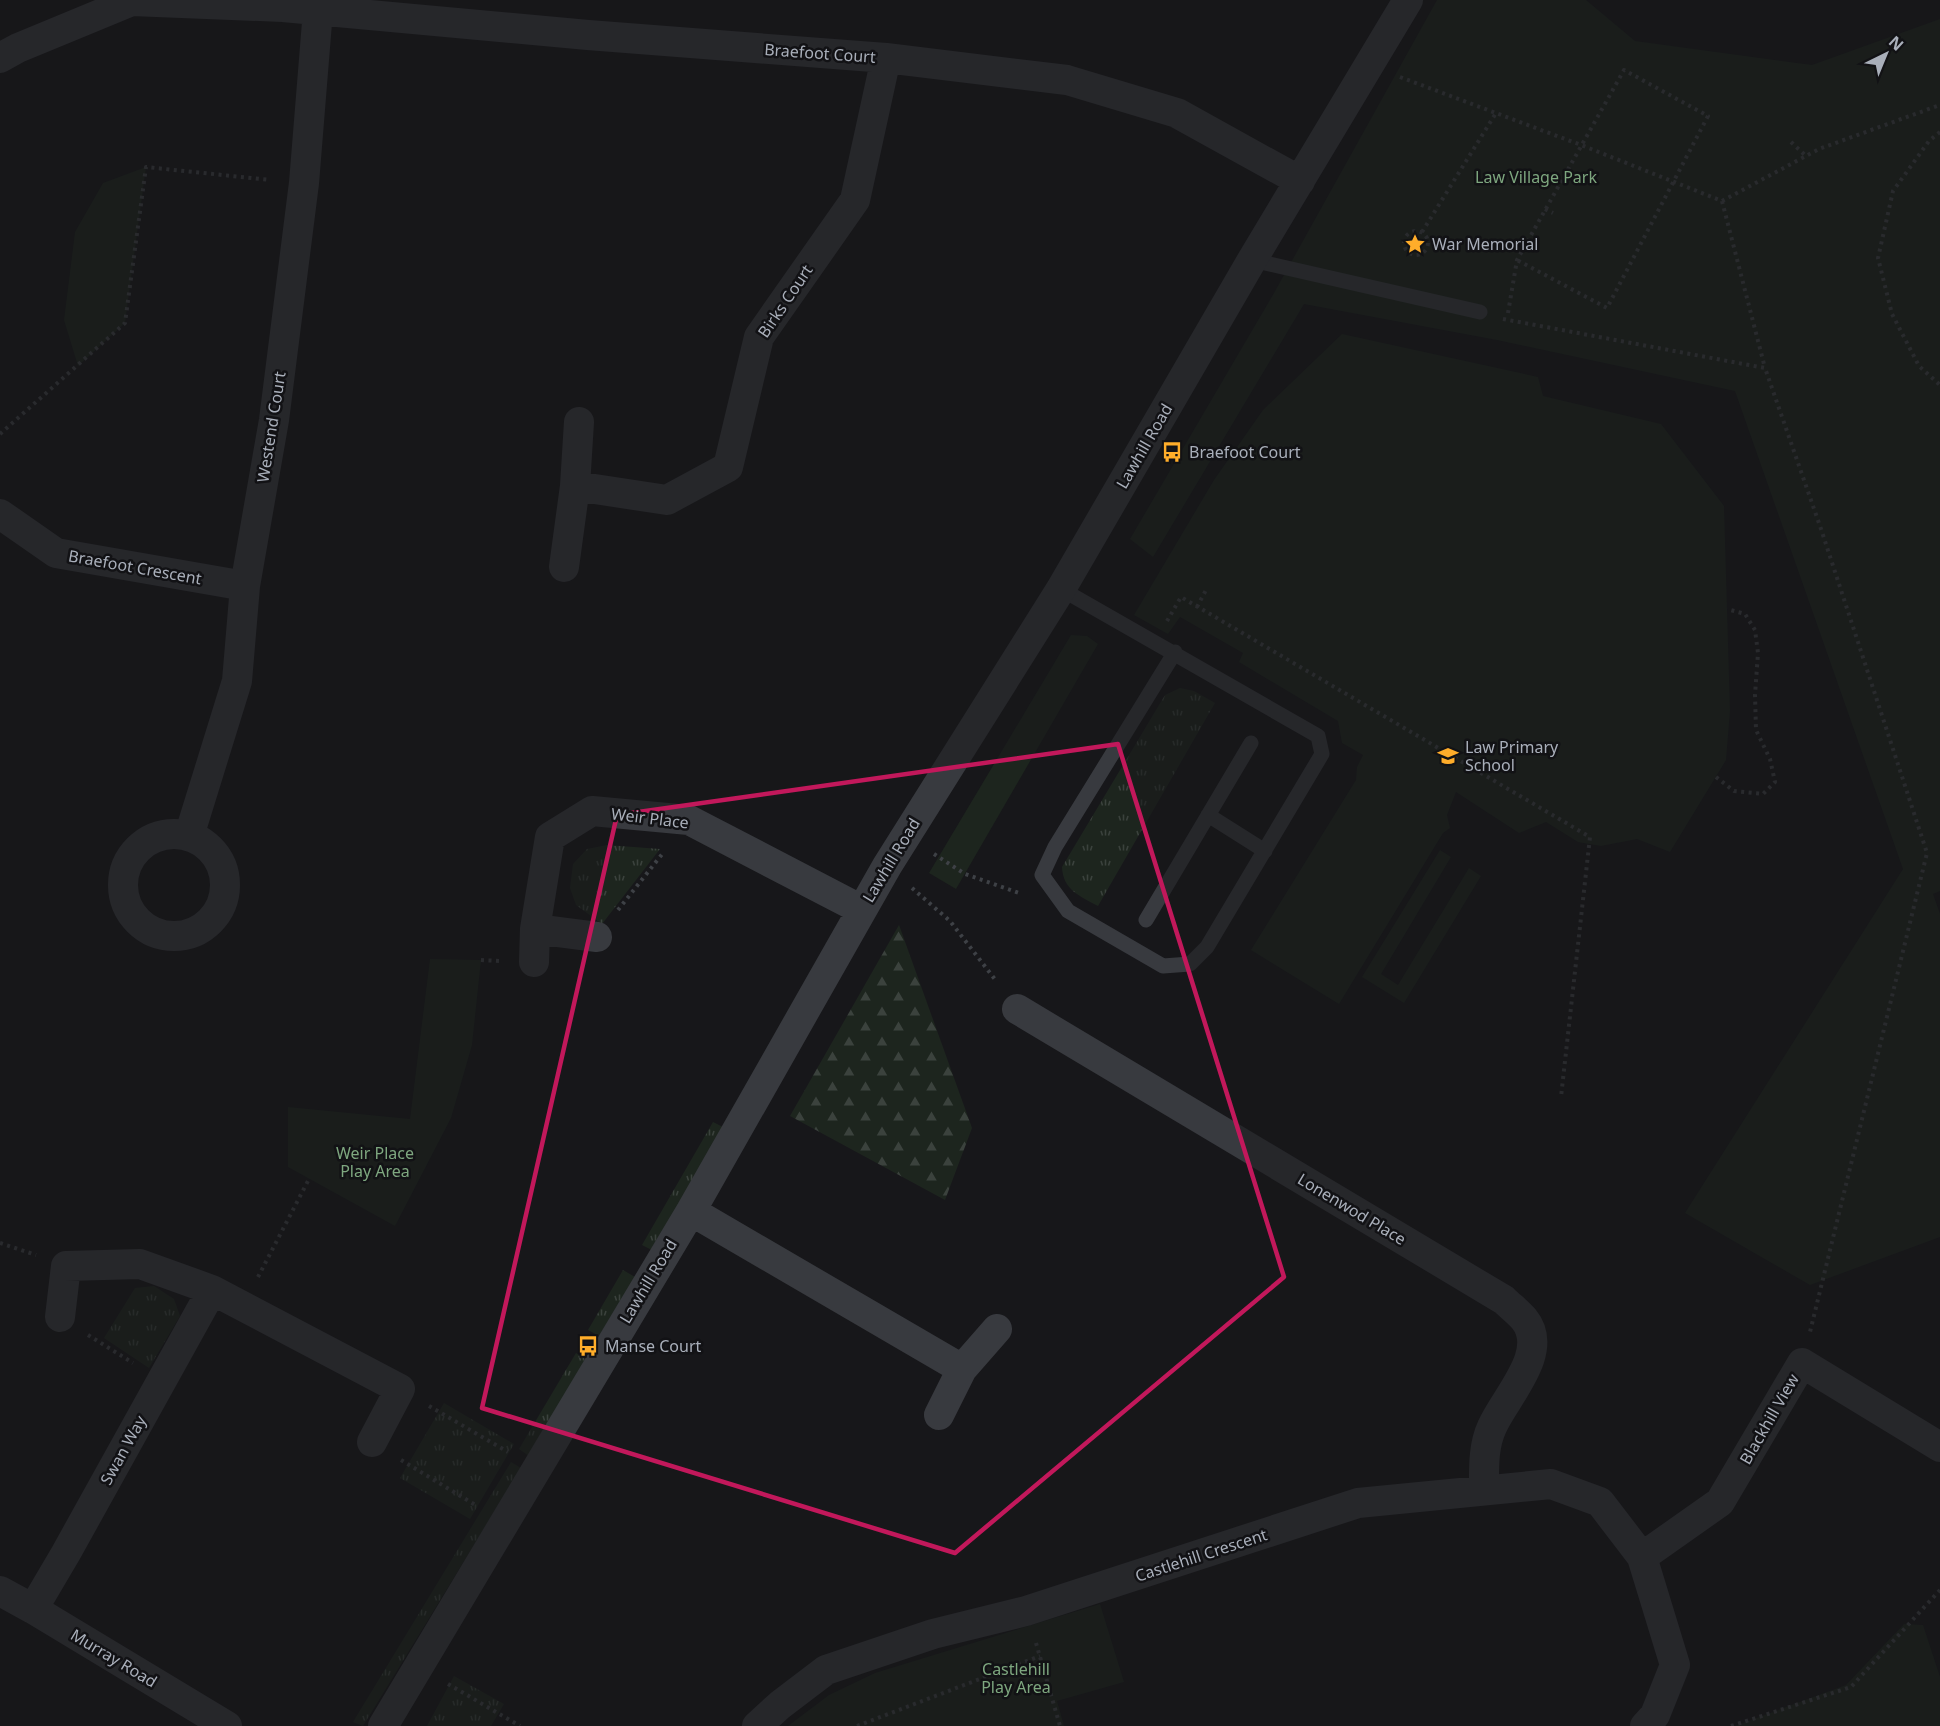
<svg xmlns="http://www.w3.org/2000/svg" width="1940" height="1726" font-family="'Noto Sans',sans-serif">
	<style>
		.grass { fill: url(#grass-tufts) }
		.forest { fill: url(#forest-firs) }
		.green { fill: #1d251e }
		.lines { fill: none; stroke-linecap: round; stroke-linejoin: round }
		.path { stroke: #3e4146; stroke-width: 4; stroke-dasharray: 3 4.5; stroke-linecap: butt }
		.service { stroke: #383a3f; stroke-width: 15 }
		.minor { stroke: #383a3f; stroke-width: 30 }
		.marked { fill: none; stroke: #c2185b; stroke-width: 4.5; stroke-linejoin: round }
		.labels { text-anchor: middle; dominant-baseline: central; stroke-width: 5; stroke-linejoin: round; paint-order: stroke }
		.street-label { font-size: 16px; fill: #a9afba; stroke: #121215 }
		.park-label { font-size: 16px; fill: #7ea77f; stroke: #121215 }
		.poi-label { font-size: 16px; fill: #a9afba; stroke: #121215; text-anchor: start }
	</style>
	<defs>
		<pattern id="grass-tufts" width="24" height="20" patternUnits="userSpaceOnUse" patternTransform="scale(1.5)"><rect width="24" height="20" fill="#1d251e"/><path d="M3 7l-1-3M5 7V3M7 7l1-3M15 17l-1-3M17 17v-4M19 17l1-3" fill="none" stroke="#3b423d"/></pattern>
		<pattern id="forest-firs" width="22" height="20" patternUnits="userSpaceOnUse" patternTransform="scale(1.5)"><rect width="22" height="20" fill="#1d251e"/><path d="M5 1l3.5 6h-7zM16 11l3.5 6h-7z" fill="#3b423d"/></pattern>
	</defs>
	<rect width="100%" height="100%" fill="#17171a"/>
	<path class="grass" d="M 1180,688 L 1194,691 L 1215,703 L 1098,906 C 1080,896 1063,890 1062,867 L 1165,695 Z
		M 607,845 L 660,849 L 602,924 L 576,905 L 570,888 L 573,864 L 587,849 Z
		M 713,1122 L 723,1127 L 652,1250 L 642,1245 Z
		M 623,1270 L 635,1277 L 599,1336 L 588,1330 Z
		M 154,1286 L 174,1299 L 180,1316 L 149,1368 L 104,1338 L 135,1288 Z
		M 576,1353 L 587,1360 L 529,1456 L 519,1449 Z
		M 444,1403 L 514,1444 L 470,1519 L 400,1478 Z
		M 511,1462 L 521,1468 L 363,1726 L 353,1722 Z
		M 454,1676 L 504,1704 L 491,1726 L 427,1726 Z"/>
	<path class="forest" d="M 899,925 L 972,1128 L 945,1200 L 790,1116 Z"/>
	<path class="green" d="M 1437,0 L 1586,0 L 1635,41 L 1812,65 L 1940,19 L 1940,891 L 1933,894 L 1940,914 L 1940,1237 L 1810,1285 L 1685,1213 L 1903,869 L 1735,391 L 1497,340 L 1304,304 L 1153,557 L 1130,539 L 1274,293 Z
		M 146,167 L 125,323 L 78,366 L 64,320 L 75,232 L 103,183 Z
		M 1342,334 L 1538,377 L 1543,396 L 1661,424 L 1724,506 L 1730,711 L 1726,760 L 1670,852 L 1637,839 L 1601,846 L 1578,842 L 1546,822 L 1519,833 L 1456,792 L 1447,815 L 1450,828 L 1443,833 L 1339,1004 L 1251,950 L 1356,780 L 1357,767 L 1363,755 L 1342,743 L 1338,721 L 1239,662 L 1243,653 L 1180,617 L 1168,634 L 1134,615 L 1214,480 L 1263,410 Z
		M 1071,635 L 1087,636 L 1098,644 L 956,889 L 929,873 Z
		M 1440,850 L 1451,857 L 1381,974 L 1398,985 L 1469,868 L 1481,876 L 1404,1003 L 1362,977 Z
		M 430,959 L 481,960 L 472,1045 L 451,1118 L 395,1226 L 288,1167 L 288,1107 L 410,1119 Z
		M 1100,1604 L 1124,1682 L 1057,1701 L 1064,1726 L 788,1726 L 829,1695 L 875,1673 Z
		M 1904,1624 L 1923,1625 L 1940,1677 L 1940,1726 L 1735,1726 L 1846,1685 Z"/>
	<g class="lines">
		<path class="path" d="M 1400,77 L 1581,145 L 1722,201 L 1819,149 L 1940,105
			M 1940,132 L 1929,141 L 1893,191 L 1878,258 L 1892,314 L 1919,366 L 1940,385
			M 1791,142 L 1806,156
			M 1722,201 L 1765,368
			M 1545,209 L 1553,213
			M1404 243a12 12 0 1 1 24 0a12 12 0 1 1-24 0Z
			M 1422,232 L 1496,113
			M 1508,313 L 1517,260 L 1624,70 L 1708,116 L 1607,308 L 1517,260
			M 1503,319 L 1765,368 L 1821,529 L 1927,853 L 1810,1332
			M 0,434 L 125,323 L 146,167 L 270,180
			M 1197,607 L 1207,588
			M 1167,621 L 1181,597 L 1590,837 L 1561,1097
			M 1716,777 L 1734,791 L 1763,794 L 1775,782 L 1770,759 L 1756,730 L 1755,695 L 1758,653 L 1755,630 L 1745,614 L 1727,609
			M 934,854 L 965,874 L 1022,894
			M 912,888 L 950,921 L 997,982
			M 618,910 L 663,853
			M 481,960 L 500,961
			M 0,1243 L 36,1255
			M 258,1277 L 309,1179
			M 88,1335 L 133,1363
			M 429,1406 L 508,1452
			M 401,1460 L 477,1506
			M 1036,1643 L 1060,1726
			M 448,1684 L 520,1726
			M 857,1726 L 1040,1656
			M 1731,1726 L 1851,1687 L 1940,1590"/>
		<path class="service" d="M 1252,260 L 1480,312
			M 1061,589 L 1318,736 L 1322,754 L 1207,947 L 1190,964 L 1163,966 L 1068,911 L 1042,875 L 1055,847 L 1175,652
			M 1208,815 L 1265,851
			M 1146,920 L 1251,743"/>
		<path class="minor" d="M 0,58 L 18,48 L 132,1 L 283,7 L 588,35 L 886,58 L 1067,80 L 1177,113 L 1300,181
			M 579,422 L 575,486 L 667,500 L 728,467 L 759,337 L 855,200 L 886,58
			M 0,514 L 56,553 L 245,586
			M 564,567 L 575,486
			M123 885a51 51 0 1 1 102 0a51 51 0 1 1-102 0Z
			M 189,836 L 237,681 L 245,586 L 274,420 L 304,183 L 318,10
			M 535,929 L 597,937
			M 534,962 L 535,929 L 550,837 L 592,811 L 689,820 L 862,910
			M 1017,1009 L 1504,1300 C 1510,1306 1518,1312 1524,1319 C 1551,1352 1505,1397 1492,1427 C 1483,1446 1484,1469 1484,1490
			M 691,1211 L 962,1369
			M 212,1290 L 400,1389 L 372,1442
			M 939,1415 L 962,1369 L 997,1329
			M 1642,1557 L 1720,1502 L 1802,1363 L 1940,1447
			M 0,1591 L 33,1609 L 227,1726
			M 33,1609 L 66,1553 L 212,1290 L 140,1264 L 66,1266 L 60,1317
			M 383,1726 L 691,1211 L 887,866 L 1061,589 L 1252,260 L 1408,0
			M 757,1726 L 780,1705 L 826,1670 L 933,1634 L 1026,1611 L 1358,1503 L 1551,1484 L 1600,1502 L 1642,1557 L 1675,1665 L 1655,1715 L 1645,1726"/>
	</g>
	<path d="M0 0H1940V1726H0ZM 1118,744 L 1284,1277 L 955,1553 L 482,1408 L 617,815 Z" fill="#17171a" fill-opacity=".55" fill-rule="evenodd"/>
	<path class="marked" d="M 1118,744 L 1284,1277 L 955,1553 L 482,1408 L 617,815 Z"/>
	<defs>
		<g id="sight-bare" transform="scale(1.62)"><path d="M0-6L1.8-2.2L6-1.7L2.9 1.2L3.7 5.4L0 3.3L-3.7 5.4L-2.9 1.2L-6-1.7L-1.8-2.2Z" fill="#ffad2a" stroke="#121215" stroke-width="2.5" paint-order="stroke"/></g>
		<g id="bus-bare" transform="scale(1.62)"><path d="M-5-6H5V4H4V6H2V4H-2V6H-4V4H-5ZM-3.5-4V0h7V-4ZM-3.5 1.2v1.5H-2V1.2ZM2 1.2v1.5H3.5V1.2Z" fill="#ffad2a" stroke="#121215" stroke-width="2.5" paint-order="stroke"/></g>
		<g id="school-bare" transform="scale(1.62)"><path d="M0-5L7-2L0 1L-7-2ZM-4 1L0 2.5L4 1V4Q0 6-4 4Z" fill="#ffad2a" stroke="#121215" stroke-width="2.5" paint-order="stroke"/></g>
	</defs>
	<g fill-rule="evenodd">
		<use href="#sight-bare" x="1415" y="244"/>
		<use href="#bus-bare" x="1172" y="452"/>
		<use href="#school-bare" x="1448" y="756"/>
		<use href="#bus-bare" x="588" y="1346"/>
	</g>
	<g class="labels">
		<g class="street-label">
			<text transform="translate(820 53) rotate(4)">Braefoot Court</text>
			<text transform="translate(785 301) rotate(-56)">Birks Court</text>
			<text transform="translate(271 427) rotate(-81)">Westend Court</text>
			<text transform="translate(1144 446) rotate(-60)">Lawhill Road</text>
			<text transform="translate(135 567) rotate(10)">Braefoot Crescent</text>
			<text transform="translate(650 818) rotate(7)">Weir Place</text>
			<text transform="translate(891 860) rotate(-59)">Lawhill Road</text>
			<text transform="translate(1352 1209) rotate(31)">Lonenwod Place</text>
			<text transform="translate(648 1281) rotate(-59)">Lawhill Road</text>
			<text transform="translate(1769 1419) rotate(-60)">Blackhill View</text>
			<text transform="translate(123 1450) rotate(-61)">Swan Way</text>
			<text transform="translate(1201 1555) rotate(-18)">Castlehill Crescent</text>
			<text transform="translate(114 1658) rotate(31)">Murray Road</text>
		</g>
		<g class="park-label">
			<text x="1536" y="177">Law Village Park</text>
			<text x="375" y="1153">Weir Place<tspan x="375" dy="18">Play Area</tspan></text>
			<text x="1016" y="1669">Castlehill<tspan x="1016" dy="18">Play Area</tspan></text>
		</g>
		<g class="poi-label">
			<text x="1432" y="244">War Memorial</text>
			<text x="1189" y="452">Braefoot Court</text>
			<text x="1465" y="747">Law Primary<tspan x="1465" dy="18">School</tspan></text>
			<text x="605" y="1346">Manse Court</text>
		</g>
	</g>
	<g transform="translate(1886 54) rotate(43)" stroke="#121215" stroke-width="4.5" paint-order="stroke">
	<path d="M0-4.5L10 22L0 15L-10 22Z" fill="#a9afba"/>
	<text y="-9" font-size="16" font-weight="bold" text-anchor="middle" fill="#a9afba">N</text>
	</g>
</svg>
